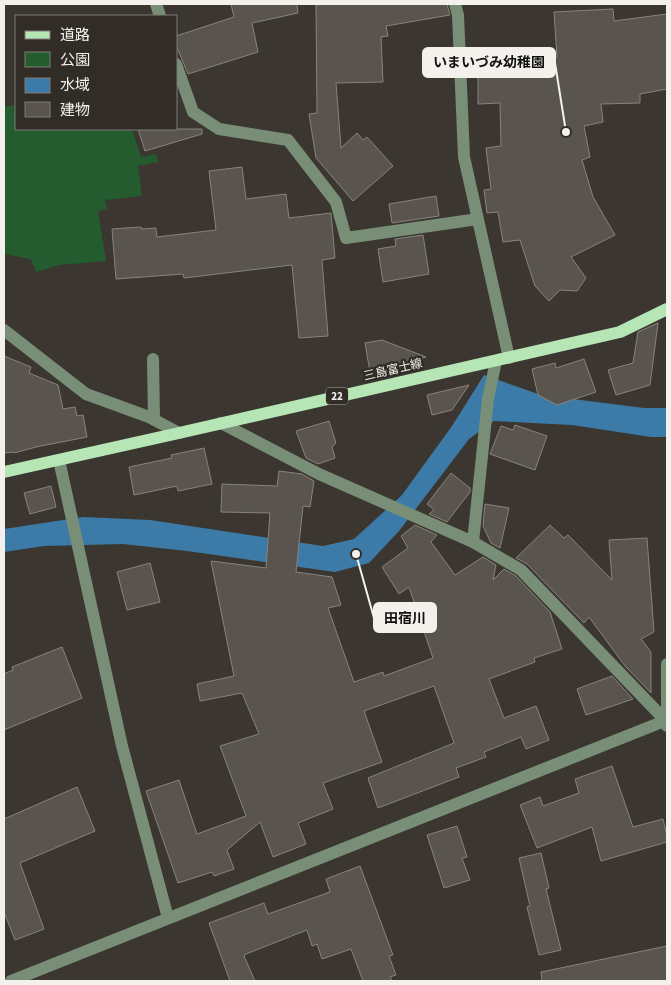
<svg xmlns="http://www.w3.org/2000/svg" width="671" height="985" font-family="'Source Sans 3','Noto Sans JP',sans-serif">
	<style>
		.green { fill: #245b2f }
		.water { fill: #3c7aa7 }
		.building { fill: #59554e; stroke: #88837b }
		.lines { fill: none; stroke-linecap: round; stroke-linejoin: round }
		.minor { stroke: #788e77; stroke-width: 12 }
		.major { stroke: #b6e5b6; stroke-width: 12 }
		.labels { text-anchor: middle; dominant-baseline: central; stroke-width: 4.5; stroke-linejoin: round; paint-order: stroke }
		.shield { fill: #312d26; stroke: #bab6b1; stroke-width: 1 }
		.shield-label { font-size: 11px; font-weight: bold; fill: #f4f1ed }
		.street-label { font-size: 12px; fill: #f4f1ed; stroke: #312d26 }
		.leader { fill: none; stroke: #f4f1ed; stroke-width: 2 }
		.callout-dot { fill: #f4f1ed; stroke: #312d26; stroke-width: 2 }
		.callout { fill: #f4f1ed; stroke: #f4f1ed; stroke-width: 2 }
		.callout-label { font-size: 14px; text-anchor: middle; font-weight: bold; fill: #111 }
	</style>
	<rect width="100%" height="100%" fill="#3b3730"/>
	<path class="green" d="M 16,105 L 16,129 L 132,129 L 141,157 L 156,154 L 158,162 L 138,166 L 142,196 L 105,200 L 107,209 L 98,211 L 106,261 L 59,265 L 36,272 L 31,259 L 4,254 L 4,107 Z"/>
	<path class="water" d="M 484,375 L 541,395 L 644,408 L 667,408 L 667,437 L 651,437 L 572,425 L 494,421 L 469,439 L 399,531 L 369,563 L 335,572 L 187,551 L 123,544 L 44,546 L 4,552 L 4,529 L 83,517 L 150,520 L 323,546 L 354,539 L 402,495 L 452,426 Z"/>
	<path class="building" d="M 231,4 L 297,4 L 298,13 L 252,23 L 258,52 L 188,74 L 176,45 L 176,36 L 234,17 Z
		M 327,4 L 447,4 L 450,15 L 386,26 L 388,36 L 381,37 L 383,82 L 336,83 L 341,148 L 357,133 L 363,140 L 367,137 L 393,166 L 353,201 L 316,158 L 309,114 L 317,113 L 316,5 Z
		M 613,9 L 614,21 L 667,14 L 667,89 L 640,94 L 640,103 L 601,104 L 603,122 L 584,126 L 590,157 L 582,160 L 593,197 L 615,235 L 571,257 L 586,278 L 577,291 L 560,290 L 549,301 L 535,286 L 520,240 L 503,242 L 498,212 L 487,213 L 484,190 L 491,189 L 486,148 L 501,146 L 500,103 L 478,104 L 478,66 L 536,64 L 536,59 L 557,57 L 554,12 Z
		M 138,129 L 202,129 L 202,134 L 145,151 Z
		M 242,167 L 246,199 L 286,194 L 289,218 L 331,213 L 335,258 L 322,260 L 328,336 L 299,338 L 292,265 L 184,278 L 183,274 L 116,279 L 112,229 L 141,227 L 142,229 L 156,228 L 157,237 L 216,230 L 209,171 Z
		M 436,196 L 439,216 L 392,223 L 389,204 Z
		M 423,235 L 429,274 L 383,282 L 378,249 L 396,246 L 395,239 Z
		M 658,323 L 650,385 L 616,395 L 608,370 L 633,363 L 638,332 Z
		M 382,340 L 426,357 L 382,370 L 370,372 L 365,343 Z
		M 4,356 L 31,367 L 29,373 L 58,385 L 63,409 L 75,407 L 77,416 L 83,415 L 87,437 L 36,447 L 14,453 L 14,452 L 4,453 Z
		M 584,359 L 596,392 L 557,405 L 538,395 L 532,369 L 555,363 L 556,368 Z
		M 469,385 L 452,410 L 432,415 L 427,395 Z
		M 329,421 L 336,443 L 332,447 L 335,458 L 318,464 L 306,458 L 296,431 Z
		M 515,425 L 547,436 L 535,470 L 490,454 L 501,426 L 513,430 Z
		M 204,448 L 212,484 L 178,491 L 177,486 L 134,495 L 129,467 L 172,458 L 171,455 Z
		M 279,471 L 302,474 L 314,481 L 310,507 L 303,506 L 296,572 L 332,577 L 341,605 L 328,608 L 354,682 L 383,672 L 384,676 L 433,658 L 409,587 L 399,594 L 382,567 L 408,548 L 401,536 L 415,525 L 437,535 L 431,542 L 455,575 L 483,557 L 496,565 L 493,580 L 504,569 L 516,576 L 550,612 L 562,649 L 534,658 L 535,662 L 489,679 L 504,718 L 536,706 L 549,740 L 526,749 L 521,737 L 484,752 L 486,757 L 456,768 L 459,777 L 378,808 L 368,778 L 454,743 L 434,686 L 364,711 L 382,762 L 323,783 L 333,809 L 298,823 L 306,844 L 273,857 L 260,822 L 227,850 L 234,869 L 214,876 L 212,872 L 178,883 L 146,791 L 179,780 L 197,834 L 246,816 L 220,746 L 259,734 L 242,693 L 200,701 L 197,684 L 234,676 L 211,561 L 266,568 L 270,513 L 221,512 L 222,484 L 277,486 Z
		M 451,473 L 470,488 L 470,492 L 447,522 L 429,514 L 434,510 L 427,504 Z
		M 51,486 L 56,507 L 30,514 L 24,493 Z
		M 485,504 L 509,508 L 500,548 L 491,543 L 483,526 Z
		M 550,525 L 564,538 L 568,535 L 612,580 L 609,540 L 647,538 L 654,632 L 641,639 L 651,652 L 651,693 L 625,666 L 589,617 L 584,623 L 527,564 L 516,558 Z
		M 150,563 L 160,602 L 127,610 L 117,572 Z
		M 62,647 L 82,698 L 4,730 L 4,674 L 13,670 L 12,667 Z
		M 612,676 L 633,699 L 586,715 L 577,689 Z
		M 612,766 L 633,827 L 663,819 L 667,836 L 667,842 L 601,861 L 592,827 L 537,848 L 520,805 L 540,797 L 543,806 L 579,793 L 575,779 Z
		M 77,787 L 95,831 L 20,863 L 44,929 L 15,940 L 4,912 L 4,819 Z
		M 457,826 L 467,857 L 462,858 L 470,880 L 444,888 L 427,835 Z
		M 541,853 L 549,888 L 546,889 L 561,950 L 539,955 L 527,907 L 530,906 L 519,858 Z
		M 360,866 L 393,955 L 389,956 L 396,975 L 390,977 L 392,981 L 363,981 L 351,949 L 322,959 L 317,944 L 312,946 L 307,930 L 246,954 L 244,956 L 255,981 L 230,981 L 209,923 L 264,903 L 268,914 L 330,892 L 326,879 Z
		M 667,946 L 667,981 L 542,981 L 541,972 Z"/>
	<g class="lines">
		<path class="minor" d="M 156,4 L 160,16
			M 455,4 L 458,15 L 464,157 L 509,358
			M 176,64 L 193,112 L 219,129 L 288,140 L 336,202 L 346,238 L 478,219
			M 4,330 L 86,394 L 149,417 L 179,433
			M 153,359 L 154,420
			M 221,423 L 319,474 L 473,542 L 521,570 L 666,721
			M 59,460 L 122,746 L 168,918
			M 473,542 L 488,399 L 496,361
			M 667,726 L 667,664
			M 11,981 L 667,720"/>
		<path class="major" d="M 4,472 L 179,433 L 620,332 L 667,309"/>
	</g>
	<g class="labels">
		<rect class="shield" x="326" y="387.5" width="22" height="17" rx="4"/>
		<g class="shield-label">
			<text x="337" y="396">22</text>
		</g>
		<g class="street-label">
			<text transform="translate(393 370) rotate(-13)">三島富士線</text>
		</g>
	</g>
	<path class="leader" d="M566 132L555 63M356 554L374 618"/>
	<g class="callout-dot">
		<circle cx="566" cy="132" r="5"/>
		<circle cx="356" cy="554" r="5"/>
	</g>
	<g class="callout">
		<rect x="423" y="48" width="132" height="29" rx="5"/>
		<rect x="374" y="603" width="62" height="29" rx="5"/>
	</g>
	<g class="callout-label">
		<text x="489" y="67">いまいづみ幼稚園</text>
		<text x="405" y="623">田宿川</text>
	</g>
	<rect width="671" height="985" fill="none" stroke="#f4f1ed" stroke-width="10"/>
	<rect x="15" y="15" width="162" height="115" fill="#312d26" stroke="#7f7b76"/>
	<rect x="25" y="31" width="25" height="8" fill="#b6e5b6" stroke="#7f7b76"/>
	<text x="60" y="40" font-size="15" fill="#f4f1ed">道路</text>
	<rect x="25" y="52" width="25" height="15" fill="#245b2f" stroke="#7f7b76"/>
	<text x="60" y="65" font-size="15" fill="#f4f1ed">公園</text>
	<rect x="25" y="78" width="25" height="15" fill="#3c7aa7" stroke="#7f7b76"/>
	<text x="60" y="90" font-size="15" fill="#f4f1ed">水域</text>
	<rect x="25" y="102" width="25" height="15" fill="#59554e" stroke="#7f7b76"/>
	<text x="60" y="115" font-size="15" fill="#f4f1ed">建物</text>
</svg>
